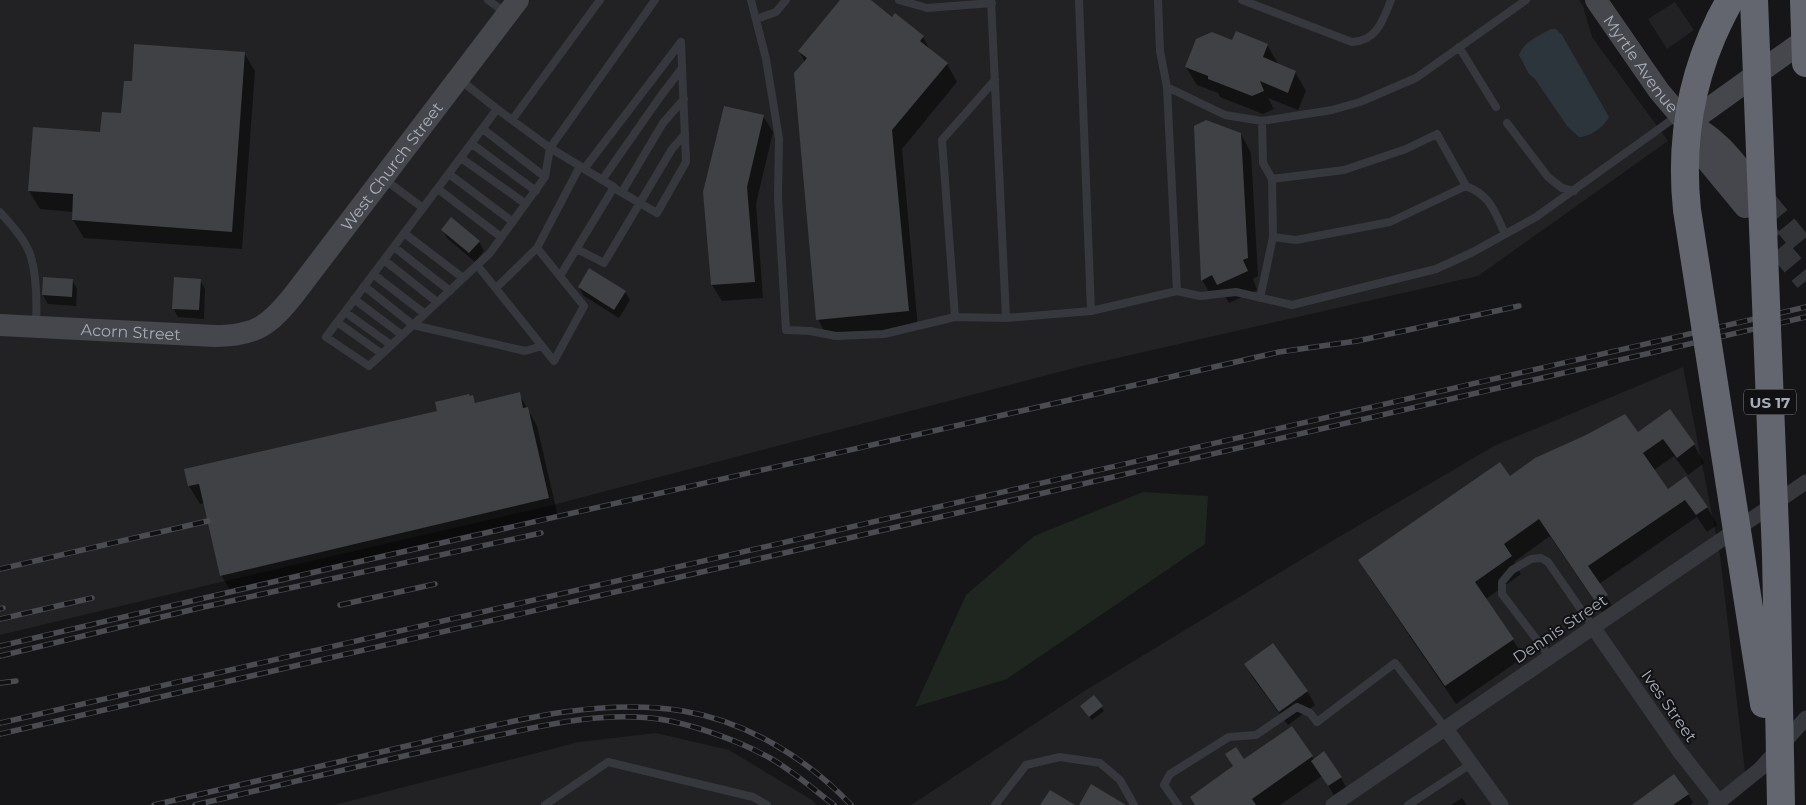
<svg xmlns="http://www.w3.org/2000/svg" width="1806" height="805" font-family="Montserrat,sans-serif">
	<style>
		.built { fill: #222225 }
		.green { fill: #1e261f }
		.water { fill: #2c353c }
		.shadow { fill: #0007 }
		.building { fill: #404145 }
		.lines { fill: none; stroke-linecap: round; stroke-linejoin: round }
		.secondary-tunnel { stroke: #333438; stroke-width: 22; stroke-dasharray: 22 11; stroke-linecap: butt }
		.lane { stroke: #37383d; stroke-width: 8 }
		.street { stroke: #37383d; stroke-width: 15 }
		.secondary { stroke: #45474d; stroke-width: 22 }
		.highway { stroke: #63666e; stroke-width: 28 }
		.rail-casing { stroke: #4a4c52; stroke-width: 5.5 }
		.rail { stroke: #111113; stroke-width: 4; stroke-dasharray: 11; stroke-linecap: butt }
		.highway-bridge { stroke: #63666e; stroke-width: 28 }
		.labels { text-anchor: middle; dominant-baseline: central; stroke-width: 4; stroke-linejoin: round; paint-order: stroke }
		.shield { fill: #111113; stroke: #7b7e86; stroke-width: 1 }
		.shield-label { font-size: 15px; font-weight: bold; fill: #a8adb8 }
		.street-label { font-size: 16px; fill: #a8adb8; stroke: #111113 }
	</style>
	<rect width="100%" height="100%" fill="#161618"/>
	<path class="built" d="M 0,0 L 509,0 L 285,293 L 268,310 L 246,322 L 221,328 L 0,316 Z
		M 530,0 L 1579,0 L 1583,6 L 1592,37 L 1668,141 L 1478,276 L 1078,367 L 553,505 L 221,582 L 0,635 L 0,335 L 219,346 L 289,315 Z
		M 1675,2 L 1694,30 L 1667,49 L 1648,19 Z
		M 1683,367 L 1720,555 L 1747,789 L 1728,805 L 911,805 L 1086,690 L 1332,541 L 1494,446 Z
		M 656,733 L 729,750 L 812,800 L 817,805 L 334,805 L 579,742 Z"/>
	<path class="green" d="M 1143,492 L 1208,496 L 1205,544 L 1007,679 L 915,707 L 966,595 L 1034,536 Z"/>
	<path class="water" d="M 1551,29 L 1556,29 L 1562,35 L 1609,117 C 1604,127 1590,137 1579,137 L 1567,126 L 1535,79 L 1529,74 L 1519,55 C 1524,41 1539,36 1551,29 Z"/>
	<path class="shadow" d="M 842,0 L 869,0 L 892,19 L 923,37 L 930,50 L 947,64 L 957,82 L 902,149 L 918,329 L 828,338 L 818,319 L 805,62 L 799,51 Z
		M 1233,41 L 1267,45 L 1278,63 L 1277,65 L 1295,72 L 1306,91 L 1298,110 L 1268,98 L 1274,109 L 1263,114 L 1220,97 L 1218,93 L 1197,85 L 1186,67 Z
		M 244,53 L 255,71 L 242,249 L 84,238 L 73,220 L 74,212 L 40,209 L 29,191 L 101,133 L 122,114 L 133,82 Z
		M 763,116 L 773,132 L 756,204 L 763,298 L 722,301 L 712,285 L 705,193 Z
		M 1195,127 L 1241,134 L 1251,153 L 1258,276 L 1253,279 L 1257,290 L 1229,303 L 1223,293 L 1213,298 L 1202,280 Z
		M 442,230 L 479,242 L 484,251 L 475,262 L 448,239 Z
		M 72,280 L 77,289 L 76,306 L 48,304 L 43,295 Z
		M 200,280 L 205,289 L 204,319 L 178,317 L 173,308 Z
		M 579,287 L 625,292 L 630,300 L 619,318 L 584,296 Z
		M 519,394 L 537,426 L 558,517 L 232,593 L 221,575 L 205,503 L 200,504 L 189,486 L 439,412 L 469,397 L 472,396 L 476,404 Z
		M 1670,411 L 1694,445 L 1704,463 L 1688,475 L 1674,456 L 1654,470 L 1668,491 L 1707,507 L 1717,525 L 1707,532 L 1697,517 L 1599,584 L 1617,614 L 1607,620 L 1550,536 L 1514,562 L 1521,574 L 1486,599 L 1524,657 L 1456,704 L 1370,578 L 1360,560 L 1509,477 L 1637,434 Z
		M 1245,665 L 1307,691 L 1315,705 L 1288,725 L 1253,678 Z
		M 1101,707 L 1104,711 L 1092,720 L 1084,710 Z
		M 1292,728 L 1314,760 L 1341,778 L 1346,787 L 1334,795 L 1322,776 L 1280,805 L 1196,805 L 1244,760 Z
		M 1688,794 L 1693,803 L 1690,805 L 1646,805 Z
		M 1462,798 L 1467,805 L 1451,805 Z"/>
	<path class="building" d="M 840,0 L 871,0 L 892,17 L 895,13 L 924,36 L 920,41 L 948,63 L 892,130 L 909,311 L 816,320 L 794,73 L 807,58 L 798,51 Z
		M 1236,31 L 1268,44 L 1263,57 L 1296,71 L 1288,93 L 1260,81 L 1264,91 L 1252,96 L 1208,79 L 1208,76 L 1185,67 L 1196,39 L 1212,32 L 1232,40 Z
		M 134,44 L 245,52 L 232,232 L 72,220 L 73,194 L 28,191 L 33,127 L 100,132 L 102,112 L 121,113 L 124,81 L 132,81 Z
		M 724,106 L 764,115 L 747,187 L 755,282 L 711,285 L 703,192 Z
		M 1206,120 L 1241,133 L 1248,258 L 1243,260 L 1248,271 L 1217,285 L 1212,275 L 1201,281 L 1194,126 Z
		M 451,217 L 480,241 L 469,253 L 441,230 Z
		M 589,268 L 626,291 L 614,310 L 578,287 Z
		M 43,277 L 73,279 L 72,297 L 42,295 Z
		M 174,277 L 201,279 L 199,310 L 172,309 Z
		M 520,392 L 523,408 L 528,407 L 549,498 L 220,576 L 199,484 L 188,486 L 184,469 L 437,411 L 435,402 L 469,394 L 470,396 L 473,395 L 475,403 Z
		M 1670,409 L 1695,444 L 1677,458 L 1663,439 L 1643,453 L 1668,489 L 1686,476 L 1708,507 L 1696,515 L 1685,500 L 1588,566 L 1608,595 L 1596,603 L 1539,519 L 1504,544 L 1512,556 L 1475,582 L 1514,639 L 1445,686 L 1358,560 L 1500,462 L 1510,476 L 1535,458 L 1586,435 L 1625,414 L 1638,432 Z
		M 1273,643 L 1308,691 L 1279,712 L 1244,664 Z
		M 1094,695 L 1103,706 L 1089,717 L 1080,706 Z
		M 1292,726 L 1313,756 L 1252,799 L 1256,805 L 1195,805 L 1190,797 L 1233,766 L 1225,754 L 1236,747 L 1244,759 Z
		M 1324,751 L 1342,777 L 1328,786 L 1311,761 Z
		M 1674,774 L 1689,794 L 1673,805 L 1632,805 Z
		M 1091,784 L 1126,805 L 1079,805 Z
		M 1050,790 L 1075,805 L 1040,805 Z"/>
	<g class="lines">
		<path class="secondary-tunnel" d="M 1765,200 L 1806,250
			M 1758,223 L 1806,281"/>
		<path class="lane" d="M 488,0 L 506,13
			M 751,0 L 766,59 L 779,139 L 778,198 L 786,330 L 810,331 L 836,336 L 884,334 L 955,317 L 1006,318 L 1091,311 L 1177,291 L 1200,296 L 1236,292 L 1292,305 L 1436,269 L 1473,252 L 1536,217 L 1677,116
			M 899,0 L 927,8 L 992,3
			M 991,0 L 1006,318
			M 1079,0 L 1091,311
			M 1158,0 L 1160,51 L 1167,87 L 1177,291
			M 1242,0 L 1352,42 C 1377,41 1383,20 1391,0
			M 756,19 L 776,12 L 786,0
			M 1459,47 L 1496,107
			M 1167,87 L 1225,115 L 1262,121 L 1332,110 L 1360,102 L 1416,78 L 1526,0
			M 512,120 L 600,0
			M 1507,123 L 1548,177 L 1562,188 L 1574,191
			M 483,129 L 545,177
			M 472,144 L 536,191
			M 461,158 L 526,204
			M 584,169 L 681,42 L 686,162 L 657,213 L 614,188
			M 449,174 L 513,222
			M 384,179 L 423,208 L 497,109 L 459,79
			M 1272,179 L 1344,170 L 1406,149 L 1437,134 L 1466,186 L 1390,222 L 1296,240 L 1273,237
			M 602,180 L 660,97 L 682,68
			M 1466,186 C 1491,196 1494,211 1505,234
			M 438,189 L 501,237
			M 622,192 L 663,123 L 684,99
			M 423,208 L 326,337 L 369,366 L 490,253 L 545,177 L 550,148 L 497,109
			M 0,212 C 11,225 26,240 31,257 C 37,278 37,302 36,324
			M 404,233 L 463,278
			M 394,247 L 450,291
			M 577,249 L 604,263 L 672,149 L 685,134
			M 384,260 L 437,302
			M 477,265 L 554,361 L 584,306 L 537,248 L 580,166 L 550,148 L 655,0
			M 373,274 L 425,314
			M 560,276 L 614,187 L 581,167
			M 364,286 L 413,325 L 525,351 L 542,346
			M 496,288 L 537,248
			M 1260,298 L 1273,237 L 1272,179 L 1263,163 L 1262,121
			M 354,299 L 402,335
			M 345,312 L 391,345
			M 955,317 L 942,140 L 995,80
			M 337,322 L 382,354
			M 1550,657 L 1502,594 L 1502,582 L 1512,570 L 1531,559 L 1541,558 L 1548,562 L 1593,627
			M 545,805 L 608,762 L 753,797 L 767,805
			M 995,805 L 1026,765 L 1060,757 L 1100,763 L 1120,780 L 1134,805
			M 1178,805 L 1164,785 L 1170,774 L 1229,737 L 1256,735 L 1297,707 L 1310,713 L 1317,722 L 1395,663 L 1446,729
			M 1408,805 L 1471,764"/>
		<path class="street" d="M 1593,627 L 1679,751 L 1719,802
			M 1446,729 L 1501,805
			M 1333,805 L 1806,482
			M 1715,805 L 1760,769 L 1806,718"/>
		<g class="secondary">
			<path id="s1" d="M 1596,0 L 1659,91 L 1687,124 L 1697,149 L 1745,207"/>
			<path d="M 1687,124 L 1806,39"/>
			<path d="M 1687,124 C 1719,134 1744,175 1765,200"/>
			<path id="s2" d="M 0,325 L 215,336 C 257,336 271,324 296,292 L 518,0"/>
		</g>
		<path class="highway" d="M 1720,19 L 1730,0"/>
		<g class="rail-casing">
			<path id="rail" d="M 0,569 L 208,521
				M 340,605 L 435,584
				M 0,609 L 3,608
				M 0,619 L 92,598
				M 0,646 L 349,564 L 1166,378 L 1279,352 L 1357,341 L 1519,306
				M 0,656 L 199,608 L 541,533
				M 0,683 L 16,681
				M 0,723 L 1806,307
				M 0,734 L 1806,317
				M 154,805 C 240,785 326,765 411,745 C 497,725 594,696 683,711 C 746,721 808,759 851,805
				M 195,805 C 286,784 377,761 468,742 C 533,728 604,708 670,721 C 703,728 741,742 770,758 C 793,771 813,789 834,805"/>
		</g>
		<use href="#rail" class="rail"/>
		<path class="highway-bridge" d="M 1754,0 L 1776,555 L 1781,805
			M 1804,0 L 1806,63
			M 1720,19 C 1690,80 1680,143 1687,210 L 1764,704"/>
	</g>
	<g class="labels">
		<rect class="shield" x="1744" y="389.5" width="52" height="25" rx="4"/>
		<g class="shield-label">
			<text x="1770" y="402">US 17</text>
		</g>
		<g class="street-label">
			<text stroke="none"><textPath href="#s1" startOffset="78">Myrtle Avenue</textPath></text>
			<text stroke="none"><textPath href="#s2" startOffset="470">West Church Street</textPath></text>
			<text stroke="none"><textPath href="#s2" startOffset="131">Acorn Street</textPath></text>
			<text transform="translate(1560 629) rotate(-34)">Dennis Street</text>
			<text transform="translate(1669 706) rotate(55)">Ives Street</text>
		</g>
	</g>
</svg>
